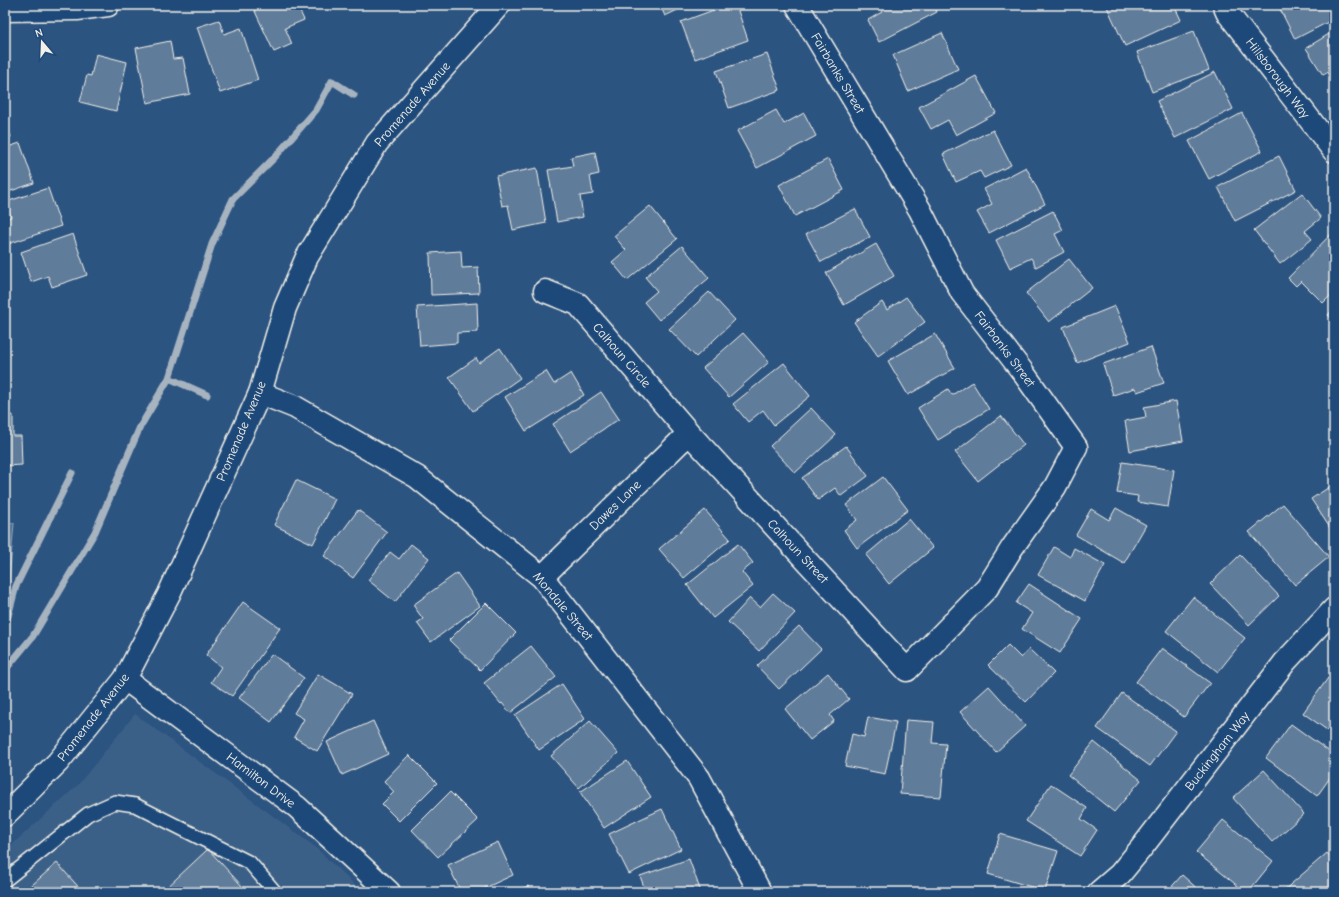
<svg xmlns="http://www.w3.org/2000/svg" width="1339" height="897" font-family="'Comic Neue',sans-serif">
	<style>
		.built { fill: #3b6088 }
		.green { fill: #496b90; stroke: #9eaebc }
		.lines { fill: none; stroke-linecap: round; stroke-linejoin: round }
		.stream { stroke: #a7b4c0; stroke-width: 7 }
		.building { fill: #5e7b9a; stroke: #f4f1e8 }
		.lane-casing { stroke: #f4f1e8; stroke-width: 16 }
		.street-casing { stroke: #f4f1e8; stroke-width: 25 }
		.secondary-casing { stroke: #f4f1e8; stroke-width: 25 }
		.lane { stroke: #1f4a7a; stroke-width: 13 }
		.street { stroke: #1f4a7a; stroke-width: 22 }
		.secondary { stroke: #1f4a7a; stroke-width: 22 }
		.labels { text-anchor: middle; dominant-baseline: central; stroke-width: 3.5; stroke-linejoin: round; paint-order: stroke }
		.street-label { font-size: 13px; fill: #f4f1e8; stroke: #1f4a7a }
	</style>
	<rect width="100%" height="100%" fill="#2c5481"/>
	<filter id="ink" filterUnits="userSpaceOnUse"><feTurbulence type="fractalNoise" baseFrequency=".025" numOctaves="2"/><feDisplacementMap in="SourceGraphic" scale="8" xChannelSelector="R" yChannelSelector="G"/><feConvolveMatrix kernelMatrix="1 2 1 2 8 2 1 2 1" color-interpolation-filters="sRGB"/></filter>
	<g filter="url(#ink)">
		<path class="built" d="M 135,714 L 315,847 L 362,892 L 5,892 L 5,851 L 78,785 Z"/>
		<path class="green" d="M 5,523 L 14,523 L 5,627 Z"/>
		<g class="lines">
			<path class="stream" d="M 169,378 L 212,244 L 233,199 L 275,157 L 316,110 L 332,81 L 354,95
				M 5,627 L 16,586 L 72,473
				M 5,670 L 33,636 L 95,532 L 140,427 L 169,378 L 207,395"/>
		</g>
		<path class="building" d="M 252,5 L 297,5 L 304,20 L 285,28 L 292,44 L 274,52 Z
			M 660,5 L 688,5 L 665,16 Z
			M 727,5 L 736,5 L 748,40 L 695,59 L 681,22 Z
			M 879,5 L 933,5 L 937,12 L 879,42 L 868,20 L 882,12 Z
			M 1112,5 L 1174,5 L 1181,20 L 1125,46 L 1107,7 Z
			M 1278,5 L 1334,5 L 1334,19 L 1295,39 Z
			M 219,20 L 224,34 L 241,28 L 258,80 L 220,93 L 197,27 Z
			M 1194,31 L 1209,70 L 1152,92 L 1137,52 Z
			M 1334,31 L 1334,69 L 1323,75 L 1306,48 Z
			M 942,33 L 958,69 L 908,91 L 893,55 Z
			M 170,41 L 173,59 L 183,58 L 190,94 L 147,103 L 136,48 Z
			M 96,54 L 127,62 L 116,111 L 80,102 L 87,75 L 91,76 Z
			M 767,54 L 780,90 L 729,108 L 716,71 Z
			M 1215,72 L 1233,109 L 1175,138 L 1157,101 Z
			M 976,76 L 996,113 L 956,135 L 948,120 L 931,129 L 919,107 Z
			M 776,110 L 784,124 L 804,113 L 816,136 L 757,168 L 737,131 Z
			M 1242,113 L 1262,151 L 1209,179 L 1189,141 Z
			M 5,119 L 11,137 L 5,139 Z
			M 993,130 L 1011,165 L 984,178 L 980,171 L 956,182 L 943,154 Z
			M 20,143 L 34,183 L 5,193 L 5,148 Z
			M 595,152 L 599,174 L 590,176 L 593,194 L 580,196 L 583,217 L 557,222 L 548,170 L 573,166 L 571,157 Z
			M 1279,156 L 1296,190 L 1235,221 L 1218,187 Z
			M 828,159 L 844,190 L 795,216 L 779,185 Z
			M 1026,167 L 1045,204 L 989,233 L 977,212 L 992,204 L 984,189 Z
			M 537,168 L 546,223 L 513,230 L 508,205 L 502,206 L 496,176 Z
			M 48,188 L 61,226 L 5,245 L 5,219 L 11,217 L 6,202 Z
			M 1302,193 L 1321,218 L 1305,231 L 1312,239 L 1280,264 L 1254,230 Z
			M 650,206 L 677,239 L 627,280 L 612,262 L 626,250 L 614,236 Z
			M 855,209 L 870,237 L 821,262 L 806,234 Z
			M 1053,211 L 1063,230 L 1055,234 L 1064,252 L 1036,267 L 1031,258 L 1010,268 L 996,240 Z
			M 1334,231 L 1334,292 L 1323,303 L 1301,281 L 1296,286 L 1288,278 Z
			M 73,234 L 87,275 L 52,287 L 48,276 L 31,282 L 21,252 Z
			M 876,244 L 894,276 L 844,305 L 826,273 Z
			M 682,246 L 709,278 L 659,320 L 644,302 L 657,291 L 645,277 Z
			M 461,251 L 462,268 L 478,267 L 479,293 L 431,295 L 430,253 Z
			M 1069,259 L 1092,288 L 1049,322 L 1026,293 Z
			M 709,292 L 735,320 L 696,357 L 669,329 Z
			M 906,297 L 925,322 L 878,356 L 854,322 L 882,302 L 887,310 Z
			M 477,303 L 478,332 L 457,333 L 457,343 L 420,346 L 417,307 Z
			M 1115,306 L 1130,342 L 1077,363 L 1063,327 Z
			M 1334,308 L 1334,320 L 1328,315 Z
			M 743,333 L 769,362 L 729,397 L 703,368 Z
			M 935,334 L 955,368 L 908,395 L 888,361 Z
			M 1151,347 L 1164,383 L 1137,392 L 1135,388 L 1113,395 L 1103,364 Z
			M 500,348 L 520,378 L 473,411 L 449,377 L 476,358 L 479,363 Z
			M 784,363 L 810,396 L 774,425 L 763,410 L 748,422 L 733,404 Z
			M 546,371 L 554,384 L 571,373 L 584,395 L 526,431 L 505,397 Z
			M 972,382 L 989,409 L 938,440 L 918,408 L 948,389 L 952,395 Z
			M 601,392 L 619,419 L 570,451 L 553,424 Z
			M 1176,401 L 1183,441 L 1130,451 L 1125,421 L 1146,417 L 1144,407 Z
			M 811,408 L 836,435 L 795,473 L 770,446 Z
			M 13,415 L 13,436 L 21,436 L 22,465 L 5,466 L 5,416 Z
			M 1001,416 L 1024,445 L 978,481 L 955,452 Z
			M 846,446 L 868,476 L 841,496 L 835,488 L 818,500 L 802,478 Z
			M 1122,462 L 1174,470 L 1168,507 L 1137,502 L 1138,496 L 1117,493 Z
			M 883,477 L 908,510 L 857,548 L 844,530 L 857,520 L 846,505 Z
			M 296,480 L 335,499 L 313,544 L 274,525 Z
			M 1334,484 L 1334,534 L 1311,499 Z
			M 1283,504 L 1329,557 L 1295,585 L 1249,532 Z
			M 1116,508 L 1146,525 L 1124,563 L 1076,535 L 1091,509 L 1109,520 Z
			M 358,510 L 387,532 L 353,578 L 324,556 Z
			M 705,510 L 730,539 L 684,578 L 659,549 Z
			M 909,519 L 933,548 L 889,584 L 866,555 Z
			M 411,544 L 429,558 L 395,602 L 368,580 L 390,552 L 399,559 Z
			M 738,544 L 753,563 L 742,572 L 753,586 L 713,618 L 687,585 Z
			M 1054,547 L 1070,557 L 1074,548 L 1105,565 L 1085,601 L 1038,575 Z
			M 1240,555 L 1279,596 L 1249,625 L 1210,584 Z
			M 457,573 L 480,606 L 431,642 L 417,623 L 423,619 L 413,605 Z
			M 1029,584 L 1082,619 L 1060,653 L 1022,629 L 1032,613 L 1016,603 Z
			M 773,593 L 795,613 L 759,651 L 728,622 L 750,598 L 760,607 Z
			M 1193,597 L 1245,638 L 1218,672 L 1166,631 Z
			M 243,602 L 280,628 L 232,696 L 211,682 L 221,667 L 206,655 Z
			M 486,603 L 516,633 L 480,670 L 449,640 Z
			M 799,626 L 821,649 L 779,689 L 757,666 Z
			M 1008,645 L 1021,658 L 1029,649 L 1054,673 L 1026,702 L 988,665 Z
			M 531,646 L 556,677 L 510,713 L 502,703 L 501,704 L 484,683 Z
			M 1162,648 L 1210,683 L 1184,717 L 1136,682 Z
			M 272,654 L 304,678 L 271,722 L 239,698 Z
			M 828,673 L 849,699 L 830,715 L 834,721 L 810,740 L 785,709 Z
			M 318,674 L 352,694 L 317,751 L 294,737 L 304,719 L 294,713 Z
			M 1328,678 L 1334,683 L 1334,735 L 1303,713 Z
			M 562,684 L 585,719 L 539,750 L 515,715 Z
			M 989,686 L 1025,726 L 996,752 L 960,712 Z
			M 1122,693 L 1176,731 L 1150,766 L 1097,728 Z
			M 868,717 L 896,722 L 885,774 L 845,766 L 852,734 L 864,737 Z
			M 906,720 L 934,722 L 932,743 L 946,744 L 941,797 L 900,794 Z
			M 373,721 L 388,754 L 342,775 L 327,742 Z
			M 590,721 L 618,753 L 579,788 L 551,756 Z
			M 1291,724 L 1334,755 L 1334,772 L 1317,796 L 1266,758 Z
			M 1094,742 L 1141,780 L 1114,812 L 1068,775 Z
			M 409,755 L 437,783 L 399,821 L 382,804 L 394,792 L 384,781 Z
			M 627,761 L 651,797 L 604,828 L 580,792 Z
			M 1264,770 L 1304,814 L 1272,842 L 1233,798 Z
			M 1051,784 L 1087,808 L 1081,819 L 1097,830 L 1080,856 L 1026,821 Z
			M 450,792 L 478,820 L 438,857 L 412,830 Z
			M 662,809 L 681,849 L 629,874 L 609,834 Z
			M 1223,820 L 1273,861 L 1248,892 L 1245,892 L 1196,852 Z
			M 1000,834 L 1058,851 L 1045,891 L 988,874 Z
			M 498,842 L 513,875 L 476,892 L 461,892 L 448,865 Z
			M 208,849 L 242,886 L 236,892 L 162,892 Z
			M 1327,853 L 1334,861 L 1334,892 L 1284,892 L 1283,891 Z
			M 689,859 L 701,892 L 646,892 L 640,876 Z
			M 57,863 L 83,892 L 24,892 Z
			M 1182,875 L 1201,892 L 1167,892 Z
			M 528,886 L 531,892 L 515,892 Z"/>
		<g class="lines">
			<g class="lane-casing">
				<path id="lane" d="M 5,880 L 88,814 L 115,802 L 135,805 L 250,863 L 275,892"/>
			</g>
			<g class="street-casing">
				<path id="street" d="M 1224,5 L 1227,12 L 1334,151
					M 5,10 L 77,9 L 108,5
					M 545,291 L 578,304 L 689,433 L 907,670 L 987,588 L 1012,548 L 1055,487 L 1076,447 L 1022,371 L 962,293 L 920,210 L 797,5
					M 260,393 L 295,407 L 417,477 L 542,577 L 699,778 L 760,892
					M 542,577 L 689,433
					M 125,679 L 297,807 L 389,892
					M 1099,892 L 1120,874 L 1143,846 L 1285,662 L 1334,609"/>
			</g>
			<g class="secondary-casing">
				<path id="secondary" d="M 5,815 L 58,762 L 125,679 L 169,594 L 260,393 L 285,308 L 307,257 L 377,143 L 499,5"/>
			</g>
			<use href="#lane" class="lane"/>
			<use href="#street" class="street"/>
			<use href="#secondary" class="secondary"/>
		</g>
	</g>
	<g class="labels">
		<g class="street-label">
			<text transform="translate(838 73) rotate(59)">Fairbanks Street</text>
			<text transform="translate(1278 78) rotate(53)">Hillsborough Way</text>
			<text transform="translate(412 104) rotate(-49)">Promenade Avenue</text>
			<text transform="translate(1005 349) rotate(53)">Fairbanks Street</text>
			<text transform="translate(622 355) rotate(49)">Calhoun Circle</text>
			<text transform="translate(241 431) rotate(-67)">Promenade Avenue</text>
			<text transform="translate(615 505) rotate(-44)">Dawes Lane</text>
			<text transform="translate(798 551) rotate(47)">Calhoun Street</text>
			<text transform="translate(563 606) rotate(50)">Mondale Street</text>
			<text transform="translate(93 717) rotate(-52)">Promenade Avenue</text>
			<text transform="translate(1217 751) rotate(-52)">Buckingham Way</text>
			<text transform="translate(261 780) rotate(37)">Hamilton Drive</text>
		</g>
	</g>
	<rect width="1339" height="897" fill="none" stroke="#1f4a7a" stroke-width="20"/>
	<rect x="10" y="10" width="1319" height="877" fill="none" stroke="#f4f1e8" stroke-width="1.5" filter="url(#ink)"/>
	<g transform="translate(42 42) rotate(341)" stroke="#1f4a7a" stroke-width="3" paint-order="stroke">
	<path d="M0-3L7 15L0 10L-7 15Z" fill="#f4f1e8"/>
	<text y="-6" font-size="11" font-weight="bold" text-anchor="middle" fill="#f4f1e8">N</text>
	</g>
</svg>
